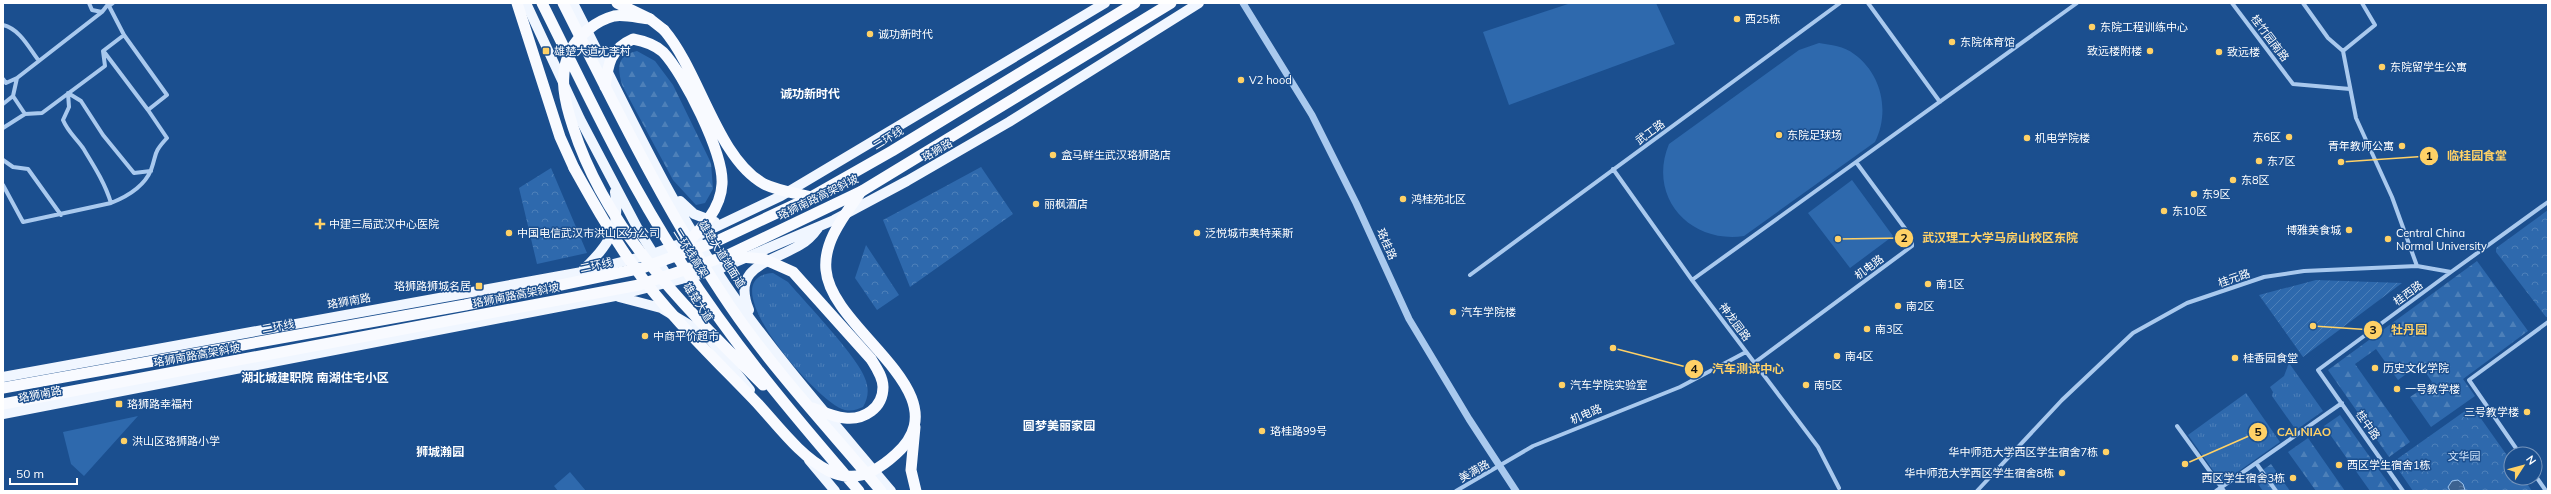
<svg xmlns="http://www.w3.org/2000/svg" width="2551" height="494" font-family="Mulish,'Noto Sans SC',sans-serif">
	<style>
		.grass { fill: url(#grass-tufts) }
		.forest { fill: url(#forest-firs) }
		.park { fill: url(#park-crowns) }
		.garden { fill: url(#garden-furrows) }
		.pitch { fill: #2e69ad }
		.water { fill: url(#water-ripples); stroke: #9cc4f0 }
		.lines { fill: none; stroke-linecap: round; stroke-linejoin: round }
		.minor { stroke: #a9c9ee; stroke-width: 4 }
		.tertiary { stroke: #a9c9ee; stroke-width: 7 }
		.primary { stroke: #f0f6ff; stroke-width: 10 }
		.trunk { stroke: #f8faff; stroke-width: 11 }
		.trunk-bridge { stroke: #f8faff; stroke-width: 11 }
		.poi-dot { fill: #ffd166; stroke: #1b4f8f; stroke-width: 1.5 }
		.labels { text-anchor: middle; dominant-baseline: central; stroke-width: 3; stroke-linejoin: round; paint-order: stroke }
		.poi-label { font-size: 11px; fill: #fff; stroke: #1b4f8f; text-anchor: start }
		.street-label { font-size: 11px; fill: #fff; stroke: #1b4f8f }
		.park-label { font-size: 11px; fill: #cfe3fa; stroke: #1b4f8f }
		.neighbourhood-label { font-size: 12px; font-weight: bold; fill: #fff; stroke: #1b4f8f }
		.leader { fill: none; stroke: #ffd166; stroke-width: 1.5 }
		.callout-dot { fill: #ffd166; stroke: #1b4f8f; stroke-width: 1.5 }
		.mark-label { font-size: 12px; text-anchor: middle; font-weight: bold; fill: #111 }
		.callout-label { font-size: 12px; text-anchor: middle; font-weight: bold; fill: #ffd166; stroke: #1b4f8f; stroke-width: 3; stroke-linejoin: round; paint-order: stroke }
	</style>
	<defs>
		<pattern id="grass-tufts" width="24" height="20" patternUnits="userSpaceOnUse"><rect width="24" height="20" fill="#2e69ad"/><path d="M3 7l-1-3M5 7V3M7 7l1-3M15 17l-1-3M17 17v-4M19 17l1-3" fill="none" stroke="#4d80b9"/></pattern>
		<pattern id="forest-firs" width="22" height="20" patternUnits="userSpaceOnUse"><rect width="22" height="20" fill="#2e69ad"/><path d="M5 1l3.5 6h-7zM16 11l3.5 6h-7z" fill="#4d80b9"/></pattern>
		<pattern id="park-crowns" width="20" height="18" patternUnits="userSpaceOnUse"><rect width="20" height="18" fill="#2e69ad"/><path d="M2 6a3 3 0 1 1 6 0M12 15a3 3 0 1 1 6 0" fill="none" stroke="#4d80b9"/></pattern>
		<pattern id="garden-furrows" width="10" height="10" patternUnits="userSpaceOnUse"><rect width="10" height="10" fill="#2e69ad"/><path d="M-1 1l2-2M0 10L10 0M9 11l2-2" fill="none" stroke="#4d80b9"/></pattern>
		<pattern id="water-ripples" width="26" height="14" patternUnits="userSpaceOnUse"><rect width="26" height="14" fill="#3c6290"/><path d="M2 4q2-2 4 0t4 0M15 11q2-2 4 0t4 0" fill="none" stroke="#597aa1"/></pattern>
	</defs>
	<rect width="100%" height="100%" fill="#1b4f8f"/>
	<path class="grass" d="M 773,273 L 788,282 C 805,302 861,360 866,381 C 869,391 868,398 863,407 C 856,410 850,412 842,409 C 816,400 707,277 773,273 Z
		M 2289,363 L 2323,411 L 2296,430 L 2272,396 L 2273,392 L 2270,387 L 2284,376 Z
		M 2246,393 L 2280,442 L 2222,483 L 2188,435 Z"/>
	<path class="forest" d="M 637,51 L 655,61 L 673,85 L 711,163 L 713,189 L 705,203 L 696,205 L 673,180 L 622,85 C 617,67 617,55 637,51 Z
		M 2477,261 L 2528,331 L 2463,379 L 2475,396 L 2431,427 L 2410,397 L 2432,382 L 2420,364 L 2398,380 L 2376,349 L 2355,364 L 2410,442 L 2389,457 L 2328,370 Z
		M 2340,415 L 2394,491 L 2370,491 L 2324,426 Z
		M 2308,438 L 2345,491 L 2316,491 L 2288,452 Z
		M 2271,464 L 2290,491 L 2263,491 L 2253,477 Z"/>
	<path class="park" d="M 981,167 L 1013,214 L 910,287 L 883,220 Z
		M 551,168 L 587,253 L 537,264 L 519,188 Z
		M 2548,210 L 2548,317 L 2546,317 L 2496,252 L 2496,248 Z
		M 866,245 L 899,295 L 877,310 L 855,278 Z
		M 2472,406 L 2511,461 L 2511,478 L 2523,478 L 2532,491 L 2413,491 L 2393,462 Z"/>
	<path class="garden" d="M 2316,280 L 2402,283 L 2303,357 L 2259,295 Z"/>
	<path class="pitch" d="M 1571,3 L 1656,3 L 1675,44 L 1509,105 L 1483,32 Z
		M 1819,43 C 1831,45 1844,46 1854,54 C 1882,74 1890,112 1875,142 L 1744,236 C 1690,244 1647,197 1669,144 L 1799,50 Z
		M 1852,180 L 1893,236 L 1850,268 L 1808,213 Z
		M 138,416 L 84,476 L 71,464 L 63,432 Z
		M 570,472 L 586,491 L 558,491 L 554,486 Z"/>
	<path class="water" d="M 2458,480 L 2463,484 L 2465,490 L 2450,491 L 2448,487 L 2452,481 Z"/>
	<g class="lines">
		<path class="minor" d="M 89,3 L 92,10 L 102,12 L 109,3
			M 1868,3 L 1940,102
			M 2232,3 L 2293,84 L 2350,89
			M 2303,3 L 2328,38 L 2343,51
			M 2362,3 L 2375,25 L 2343,51 L 2356,118 L 2392,197 L 2417,266
			M 102,12 L 17,78 L 13,96 L 25,114 L 42,113 L 105,66 L 103,51 L 124,35 L 109,6 L 113,3
			M 3,25 C 20,29 29,48 39,61
			M 105,53 L 148,110 L 167,95 L 124,35
			M 3,79 L 6,83 L 17,78
			M 3,104 L 13,96
			M 148,110 L 167,138 C 153,153 157,153 151,170 C 144,187 126,197 111,203 C 105,183 94,166 83,148 C 76,138 68,132 63,120 L 69,107 L 68,93 L 81,101 L 103,135 L 134,173 L 151,171
			M 3,128 L 25,114
			M 3,160 L 13,167 L 28,169 L 61,215
			M 1613,169 L 1692,280 L 1818,447 L 1839,488
			M 3,185 L 23,222 L 111,203
			M 1470,275 L 1840,3
			M 1692,280 L 2077,3
			M 1754,363 L 1912,246 L 1912,238 L 1856,162
			M 2177,426 L 2224,491
			M 2520,454 L 2469,380 L 2548,322
			M 2256,463 L 2276,491
			M 2535,475 L 2546,491
			M 1456,491 L 1533,446 L 1680,387 L 1746,352
			M 1977,491 L 2062,400 L 2133,333 L 2187,303 L 2264,277 L 2304,271 L 2417,266 L 2451,272 L 2548,202
			M 2216,491 L 2342,403
			M 2403,491 L 2318,370 L 2451,272"/>
		<path class="tertiary" d="M 1243,3 L 1312,115 L 1356,203 L 1409,319 L 1469,419 L 1516,491"/>
		<path class="primary" d="M 526,3 L 580,119 L 638,229 L 671,282
			M 573,3 C 622,98 666,197 726,285 C 776,358 835,424 891,491
			M 680,201 L 694,214 L 715,222
			M 583,270 C 608,246 621,228 615,192
			M 619,297 L 661,308 L 703,333
			M 749,310 C 731,266 770,263 800,245 C 807,241 813,235 818,228
			M 698,324 L 750,390
			M 3,377 L 582,272 L 653,254 L 680,244 L 781,196 L 1105,3
			M 3,414 L 615,296 L 717,270 L 834,220 L 907,181 L 1009,122 L 1199,3
			M 809,460 L 835,491"/>
		<path class="trunk" d="M 517,3 L 560,137 L 574,168
			M 617,3 L 650,19 L 664,30
			M 862,191 L 1171,3
			M 811,197 L 892,151 L 1135,3
			M 915,427 L 911,470 L 916,491"/>
		<path class="trunk-bridge" d="M 542,3 C 586,91 628,182 682,264 C 734,345 796,418 859,491
			M 563,3 C 615,106 665,210 730,306 C 775,372 830,430 881,491
			M 650,19 C 639,18 624,14 614,16 C 595,21 579,35 570,51 C 558,76 565,103 573,127 C 607,233 687,309 763,385
			M 664,30 C 700,72 717,158 764,184 C 779,191 795,193 811,197
			M 605,87 C 608,64 610,49 633,39 C 644,41 654,44 663,52 C 684,74 724,154 722,184 C 721,209 702,228 685,245
			M 574,168 C 593,202 612,236 635,268 C 670,317 716,360 758,404 C 779,427 801,457 829,471 C 834,474 843,476 848,476 C 866,478 884,465 896,454 C 964,393 831,331 826,270 C 823,241 845,215 860,193
			M 729,256 L 764,259 L 793,272 L 871,359 C 876,367 883,377 883,387 C 883,408 864,420 845,418 C 834,417 823,412 813,408
			M 3,388 L 465,305 L 642,268 L 717,241 L 811,197
			M 3,404 L 639,285 L 726,256 L 862,191"/>
	</g>
	<g class="poi-dot">
		<circle cx="1737" cy="19" r="4"/>
		<circle cx="2092" cy="27" r="4"/>
		<circle cx="870" cy="34" r="4"/>
		<circle cx="1952" cy="42" r="4"/>
		<rect x="542" y="47" width="8" height="8" rx="2"/>
		<circle cx="2150" cy="51" r="4"/>
		<circle cx="2219" cy="52" r="4"/>
		<circle cx="2382" cy="67" r="4"/>
		<circle cx="1241" cy="80" r="4"/>
		<circle cx="1779" cy="135" r="4"/>
		<circle cx="2289" cy="137" r="4"/>
		<circle cx="2027" cy="138" r="4"/>
		<circle cx="2402" cy="146" r="4"/>
		<circle cx="1053" cy="155" r="4"/>
		<circle cx="2259" cy="161" r="4"/>
		<circle cx="2233" cy="180" r="4"/>
		<circle cx="2194" cy="194" r="4"/>
		<circle cx="1403" cy="199" r="4"/>
		<circle cx="1036" cy="204" r="4"/>
		<circle cx="2164" cy="211" r="4"/>
		<path d="M318 218h4v4h4v4h-4v4h-4v-4h-4v-4h4z"/>
		<circle cx="2349" cy="230" r="4"/>
		<circle cx="509" cy="233" r="4"/>
		<circle cx="1197" cy="233" r="4"/>
		<circle cx="2388" cy="239" r="4"/>
		<circle cx="1928" cy="284" r="4"/>
		<rect x="475" y="282" width="8" height="8" rx="2"/>
		<circle cx="1898" cy="306" r="4"/>
		<circle cx="1453" cy="312" r="4"/>
		<circle cx="1867" cy="329" r="4"/>
		<circle cx="645" cy="336" r="4"/>
		<circle cx="1837" cy="356" r="4"/>
		<circle cx="2235" cy="358" r="4"/>
		<circle cx="2375" cy="368" r="4"/>
		<circle cx="1562" cy="385" r="4"/>
		<circle cx="1806" cy="385" r="4"/>
		<circle cx="2397" cy="389" r="4"/>
		<rect x="115" y="400" width="8" height="8" rx="2"/>
		<circle cx="2527" cy="412" r="4"/>
		<circle cx="1262" cy="431" r="4"/>
		<circle cx="124" cy="441" r="4"/>
		<circle cx="2106" cy="452" r="4"/>
		<circle cx="2339" cy="465" r="4"/>
		<circle cx="2062" cy="473" r="4"/>
		<circle cx="2293" cy="478" r="4"/>
	</g>
	<g class="labels">
		<g class="poi-label">
			<text x="1745" y="19">西25栋</text>
			<text x="2100" y="27">东院工程训练中心</text>
			<text x="878" y="34">诚功新时代</text>
			<text x="1960" y="42">东院体育馆</text>
			<text x="554" y="51">雄楚大道尤李村</text>
			<text x="2142" y="51" text-anchor="end">致远楼附楼</text>
			<text x="2227" y="52">致远楼</text>
			<text x="2390" y="67">东院留学生公寓</text>
			<text x="1249" y="80">V2 hood</text>
			<text x="1787" y="135">东院足球场</text>
			<text x="2281" y="137" text-anchor="end">东6区</text>
			<text x="2035" y="138">机电学院楼</text>
			<text x="2394" y="146" text-anchor="end">青年教师公寓</text>
			<text x="1061" y="155">盒马鲜生武汉珞狮路店</text>
			<text x="2267" y="161">东7区</text>
			<text x="2241" y="180">东8区</text>
			<text x="2202" y="194">东9区</text>
			<text x="1411" y="199">鸿桂苑北区</text>
			<text x="1044" y="204">丽枫酒店</text>
			<text x="2172" y="211">东10区</text>
			<text x="329" y="224">中建三局武汉中心医院</text>
			<text x="2341" y="230" text-anchor="end">博雅美食城</text>
			<text x="517" y="233">中国电信武汉市洪山区分公司</text>
			<text x="1205" y="233">泛悦城市奥特莱斯</text>
			<text x="2396" y="233">Central China<tspan x="2396" dy="13">Normal University</tspan></text>
			<text x="1936" y="284">南1区</text>
			<text x="471" y="286" text-anchor="end">珞狮路狮城名居</text>
			<text x="1906" y="306">南2区</text>
			<text x="1461" y="312">汽车学院楼</text>
			<text x="1875" y="329">南3区</text>
			<text x="653" y="336">中商平价超市</text>
			<text x="1845" y="356">南4区</text>
			<text x="2243" y="358">桂香园食堂</text>
			<text x="2383" y="368">历史文化学院</text>
			<text x="1570" y="385">汽车学院实验室</text>
			<text x="1814" y="385">南5区</text>
			<text x="2405" y="389">一号教学楼</text>
			<text x="127" y="404">珞狮路幸福村</text>
			<text x="2519" y="412" text-anchor="end">三号教学楼</text>
			<text x="1270" y="431">珞桂路99号</text>
			<text x="132" y="441">洪山区珞狮路小学</text>
			<text x="2098" y="452" text-anchor="end">华中师范大学西区学生宿舍7栋</text>
			<text x="2347" y="465">西区学生宿舍1栋</text>
			<text x="2054" y="473" text-anchor="end">华中师范大学西区学生宿舍8栋</text>
			<text x="2285" y="478" text-anchor="end">西区学生宿舍3栋</text>
		</g>
		<g class="street-label">
			<text transform="translate(2270 38) rotate(53)">桂竹园南路</text>
			<text transform="translate(1650 132) rotate(-36)">武工路</text>
			<text transform="translate(888 138) rotate(-31)">二环线</text>
			<text transform="translate(937 150) rotate(-30)">珞狮路</text>
			<text transform="translate(818 197) rotate(-26)">珞狮南路高架斜坡</text>
			<text transform="translate(1387 244) rotate(66)">珞桂路</text>
			<text transform="translate(691 253) rotate(58)">二环线高架</text>
			<text transform="translate(722 254) rotate(58)">雄楚大道地面道</text>
			<text transform="translate(596 265) rotate(-12)">二环线</text>
			<text transform="translate(1869 267) rotate(-37)">机电路</text>
			<text transform="translate(2234 278) rotate(-19)">桂元路</text>
			<text transform="translate(2408 293) rotate(-36)">桂西路</text>
			<text transform="translate(516 295) rotate(-11)">珞狮南路高架斜坡</text>
			<text transform="translate(349 301) rotate(-10)">珞狮南路</text>
			<text transform="translate(698 302) rotate(57)">雄楚大道</text>
			<text transform="translate(1735 322) rotate(53)">神龙园路</text>
			<text transform="translate(278 326) rotate(-10)">二环线</text>
			<text transform="translate(197 355) rotate(-10)">珞狮南路高架斜坡</text>
			<text transform="translate(40 394) rotate(-11)">珞狮南路</text>
			<text transform="translate(1586 414) rotate(-23)">机电路</text>
			<text transform="translate(2368 425) rotate(55)">桂中路</text>
			<text transform="translate(1474 471) rotate(-29)">美满路</text>
		</g>
		<g class="park-label">
			<text x="2464" y="456">文华园</text>
		</g>
		<g class="neighbourhood-label">
			<text x="810" y="93">诚功新时代</text>
			<text x="315" y="377">湖北城建职院 南湖住宅小区</text>
			<text x="1059" y="425">圆梦美丽家园</text>
			<text x="440" y="451">狮城瀚园</text>
		</g>
	</g>
	<path class="leader" d="M2341 162L2429 156M1838 239L1904 238M2313 326L2373 330M1613 348L1694 369M2185 464L2258 432"/>
	<g class="callout-dot">
		<circle cx="2341" cy="162" r="4"/>
		<circle cx="1838" cy="239" r="4"/>
		<circle cx="2313" cy="326" r="4"/>
		<circle cx="1613" cy="348" r="4"/>
		<circle cx="2185" cy="464" r="4"/>
		<circle cx="2429" cy="156" r="10"/>
		<circle cx="1904" cy="238" r="10"/>
		<circle cx="2373" cy="330" r="10"/>
		<circle cx="1694" cy="369" r="10"/>
		<circle cx="2258" cy="432" r="10"/>
	</g>
	<g class="mark-label">
		<text x="2429" y="160">1</text>
		<text x="1904" y="242">2</text>
		<text x="2373" y="334">3</text>
		<text x="1694" y="373">4</text>
		<text x="2258" y="436">5</text>
	</g>
	<g class="callout-label">
		<text x="2477" y="160">临桂园食堂</text>
		<text x="2000" y="242">武汉理工大学马房山校区东院</text>
		<text x="2409" y="334">牡丹园</text>
		<text x="1748" y="373">汽车测试中心</text>
		<text x="2304" y="436">CAI NIAO</text>
	</g>
	<rect width="2551" height="494" fill="none" stroke="#ffffff" stroke-width="8"/>
	<g transform="translate(2523 466) rotate(54)"><circle r="19" fill="#1b4f8f" stroke="#7695bc"/>
	<path d="M0-3L7 15L0 10L-7 15Z" fill="#ffd166"/>
	<text y="-6" font-size="11" font-weight="bold" text-anchor="middle" fill="#ffffff">N</text>
	</g>
	<path d="M10 478v6h67v-6" fill="none" stroke="#ffffff" stroke-width="2"/>
	<text x="16" y="478" font-size="12" fill="#ffffff" stroke="#1b4f8f" stroke-width="3" paint-order="stroke">50 m</text>
</svg>
